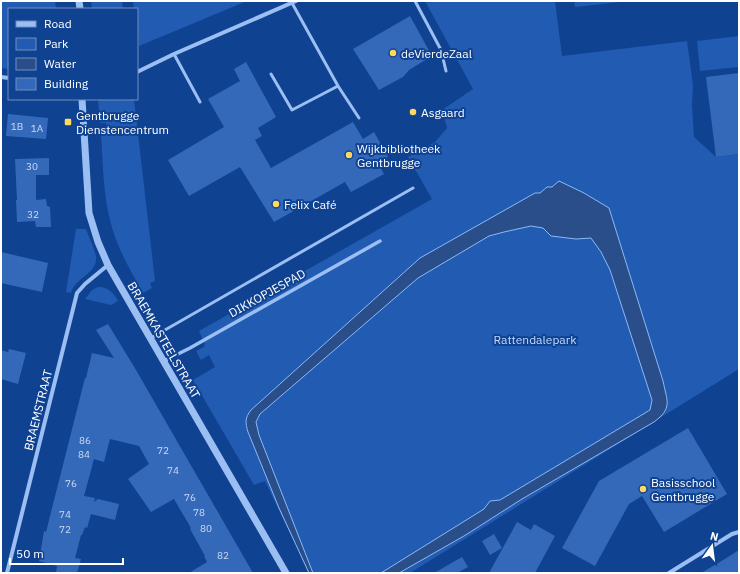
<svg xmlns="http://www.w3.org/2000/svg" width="740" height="574" font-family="'IBM Plex Sans',sans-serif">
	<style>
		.green { fill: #215bb2 }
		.water { fill: #294e8a; stroke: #8db9f7 }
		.building { fill: #3469ba }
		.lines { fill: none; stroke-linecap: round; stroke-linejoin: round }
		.service { stroke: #9cbff3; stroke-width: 3 }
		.pedestrian { stroke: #9cbff3; stroke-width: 3.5 }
		.minor { stroke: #9cbff3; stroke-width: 4 }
		.tertiary { stroke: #9cbff3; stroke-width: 7 }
		.poi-dot { fill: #ffd95e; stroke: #104292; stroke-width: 1.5 }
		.labels { text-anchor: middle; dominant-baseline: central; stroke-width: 4; stroke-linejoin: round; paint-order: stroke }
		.number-label { font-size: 10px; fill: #ccdaee }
		.poi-label { font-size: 12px; fill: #fff; stroke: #104292; text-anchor: start }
		.street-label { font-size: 12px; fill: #fff; stroke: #104292 }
		.park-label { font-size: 12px; fill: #c3dbfe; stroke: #104292 }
	</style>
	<rect width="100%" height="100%" fill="#104292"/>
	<path class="green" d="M 1,1 L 55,1 L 56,9 L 9,9 L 9,69 L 1,68 Z
		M 91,1 L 122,1 L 123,9 L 92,9 Z
		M 133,1 L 247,1 L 139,46 L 137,9 L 134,9 Z
		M 425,1 L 555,1 L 562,56 L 687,41 L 693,85 L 692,105 L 694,137 L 716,157 L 739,154 L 739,369 L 410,573 L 309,573 L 265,481 L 254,485 L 193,380 L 215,367 L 209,355 L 201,360 L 196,351 L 204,347 L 205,344 L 199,331 L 432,199 L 408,157 L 435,142 L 447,128 L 442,110 L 473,89 Z
		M 574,1 L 629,1 L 575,7 Z
		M 739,36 L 739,67 L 700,71 L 697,41 Z
		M 98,99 L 134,99 L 155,281 L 150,283 L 152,288 L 143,293 C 130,270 116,246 110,220 C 103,193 103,163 101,135 L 106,134 L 106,123 L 100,123 Z
		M 76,229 L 86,229 C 89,238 94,247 96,256 C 98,274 75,277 71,293 L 66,292 Z
		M 98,287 C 108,287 114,293 118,301 L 111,305 L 85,299 L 92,290 Z"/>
	<path class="water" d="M 559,181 L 584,193 L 609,208 L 663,381 C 667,401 673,408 654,422 L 522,499 L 464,536 L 399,573 L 381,573 L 484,509 L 490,501 L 500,500 L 650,410 L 652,400 L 610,270 L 601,252 L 591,238 L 576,239 L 551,236 L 543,228 L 531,226 L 504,232 L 489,236 L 418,278 L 260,414 L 256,422 L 259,435 L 313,573 L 309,573 L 279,508 L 248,432 C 245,422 245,418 251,410 L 420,258 L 535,193 L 540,193 L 547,187 L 552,187 Z"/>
	<path class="building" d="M 410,16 L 432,56 L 409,70 L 403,77 L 379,90 L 353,49 Z
		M 246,62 L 276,117 L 258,128 L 262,136 L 255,140 L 271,168 L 353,122 L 363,139 L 374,132 L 388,157 L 378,163 L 384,174 L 351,192 L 345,182 L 274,222 L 240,167 L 189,196 L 168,160 L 224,127 L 208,99 L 240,81 L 234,69 Z
		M 739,73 L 739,154 L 716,157 L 706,77 Z
		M 8,114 L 48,118 L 46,139 L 6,136 Z
		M 49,158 L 49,175 L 36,175 L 36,200 L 46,199 L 47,206 L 50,207 L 51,227 L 36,227 L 35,221 L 17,222 L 16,200 L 17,200 L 15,159 Z
		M 1,252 L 48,263 L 42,292 L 1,283 Z
		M 108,324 L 136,370 L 253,573 L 189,573 L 207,562 L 204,556 L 205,556 L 190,529 L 191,528 L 174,499 L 151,512 L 128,479 L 149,464 L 139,446 L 110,439 L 104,462 L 94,459 L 84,496 L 95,498 L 94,502 L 98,499 L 119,504 L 115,520 L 91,514 L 87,528 L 85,527 L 82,535 L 81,535 L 75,558 L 81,559 L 77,573 L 56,573 L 57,566 L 39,561 L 44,531 L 46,532 L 85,378 L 86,378 L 92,353 L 114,358 L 96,330 Z
		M 9,349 L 26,353 L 18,384 L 1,379 L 1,350 L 8,352 Z
		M 688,428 L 727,494 L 664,532 L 642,496 L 629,504 L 595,566 L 562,548 L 599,481 Z
		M 517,522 L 531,530 L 534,524 L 555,536 L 535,573 L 489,573 Z
		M 494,534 L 502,548 L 490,555 L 482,541 Z
		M 739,550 L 739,573 L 701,573 L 720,562 Z
		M 462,557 L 468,567 L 457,573 L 434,573 Z"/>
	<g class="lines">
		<path class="service" d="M 415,1 L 441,50 L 446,71
			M 292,3 L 338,86 L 359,118
			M 174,54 L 200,102
			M 271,74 L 292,110 L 338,86
			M 151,338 L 413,188"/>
		<path class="pedestrian" d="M 164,361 L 190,348 L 380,241"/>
		<path class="minor" d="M 137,72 L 174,54 L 296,1
			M 1,77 L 9,78
			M 7,573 L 77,293 L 85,284 L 108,265
			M 669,573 L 732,534 L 739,532"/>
		<path class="tertiary" d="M 79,1 L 80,9
			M 82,99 L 89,213 L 98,242 L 108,265 L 286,573"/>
	</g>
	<g class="poi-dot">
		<circle cx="393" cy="53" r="4"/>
		<circle cx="413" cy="112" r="4"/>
		<rect x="64" y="118" width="8" height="8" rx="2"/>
		<circle cx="349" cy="155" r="4"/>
		<circle cx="276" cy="204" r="4"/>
		<circle cx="643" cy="489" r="4"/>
	</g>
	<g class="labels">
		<g class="number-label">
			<text x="17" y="126">1B</text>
			<text x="37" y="128">1A</text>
			<text x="32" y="166">30</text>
			<text x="33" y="214">32</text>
			<text x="85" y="440">86</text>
			<text x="163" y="450">72</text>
			<text x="84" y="454">84</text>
			<text x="173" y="470">74</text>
			<text x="71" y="483">76</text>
			<text x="190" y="497">76</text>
			<text x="199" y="512">78</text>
			<text x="65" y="514">74</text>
			<text x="206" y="528">80</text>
			<text x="65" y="529">72</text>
			<text x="223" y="555">82</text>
		</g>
		<g class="poi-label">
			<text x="401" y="53">deVierdeZaal</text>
			<text x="421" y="112">Asgaard</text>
			<text x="76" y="115">Gentbrugge<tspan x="76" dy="14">Dienstencentrum</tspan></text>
			<text x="357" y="148">Wijkbibliotheek<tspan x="357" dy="14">Gentbrugge</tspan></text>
			<text x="284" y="204">Felix Café</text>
			<text x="651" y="482">Basisschool<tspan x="651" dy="14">Gentbrugge</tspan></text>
		</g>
		<g class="street-label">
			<text transform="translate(267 293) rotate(-29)">DIKKOPJESPAD</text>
			<text transform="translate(164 340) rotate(60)">BRAEMKASTEELSTRAAT</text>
			<text transform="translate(38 410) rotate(-76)">BRAEMSTRAAT</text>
		</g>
		<g class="park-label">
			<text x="535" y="339">Rattendalepark</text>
		</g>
	</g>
	<rect width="740" height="574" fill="none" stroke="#ffffff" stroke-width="4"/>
	<rect x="8" y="8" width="130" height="92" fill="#104292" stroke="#708ebe"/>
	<rect x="16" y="21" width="20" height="6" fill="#9cbff3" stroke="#708ebe"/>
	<text x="44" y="28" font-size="12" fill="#ffffff">Road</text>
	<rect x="16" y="38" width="20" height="12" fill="#215bb2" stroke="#708ebe"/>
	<text x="44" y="48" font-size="12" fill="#ffffff">Park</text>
	<rect x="16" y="58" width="20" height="12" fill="#294e8a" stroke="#708ebe"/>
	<text x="44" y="68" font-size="12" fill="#ffffff">Water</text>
	<rect x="16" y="78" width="20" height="12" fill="#3469ba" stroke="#708ebe"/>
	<text x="44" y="88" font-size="12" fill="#ffffff">Building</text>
	<g transform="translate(712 546) rotate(14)" stroke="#104292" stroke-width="3" paint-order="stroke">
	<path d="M0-3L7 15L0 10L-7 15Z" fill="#ffffff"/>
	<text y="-6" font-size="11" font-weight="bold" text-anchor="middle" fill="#ffffff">N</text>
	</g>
	<path d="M10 558v6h113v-6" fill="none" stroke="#ffffff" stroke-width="2"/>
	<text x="16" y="558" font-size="12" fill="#ffffff" stroke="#104292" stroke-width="3" paint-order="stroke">50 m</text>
</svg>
